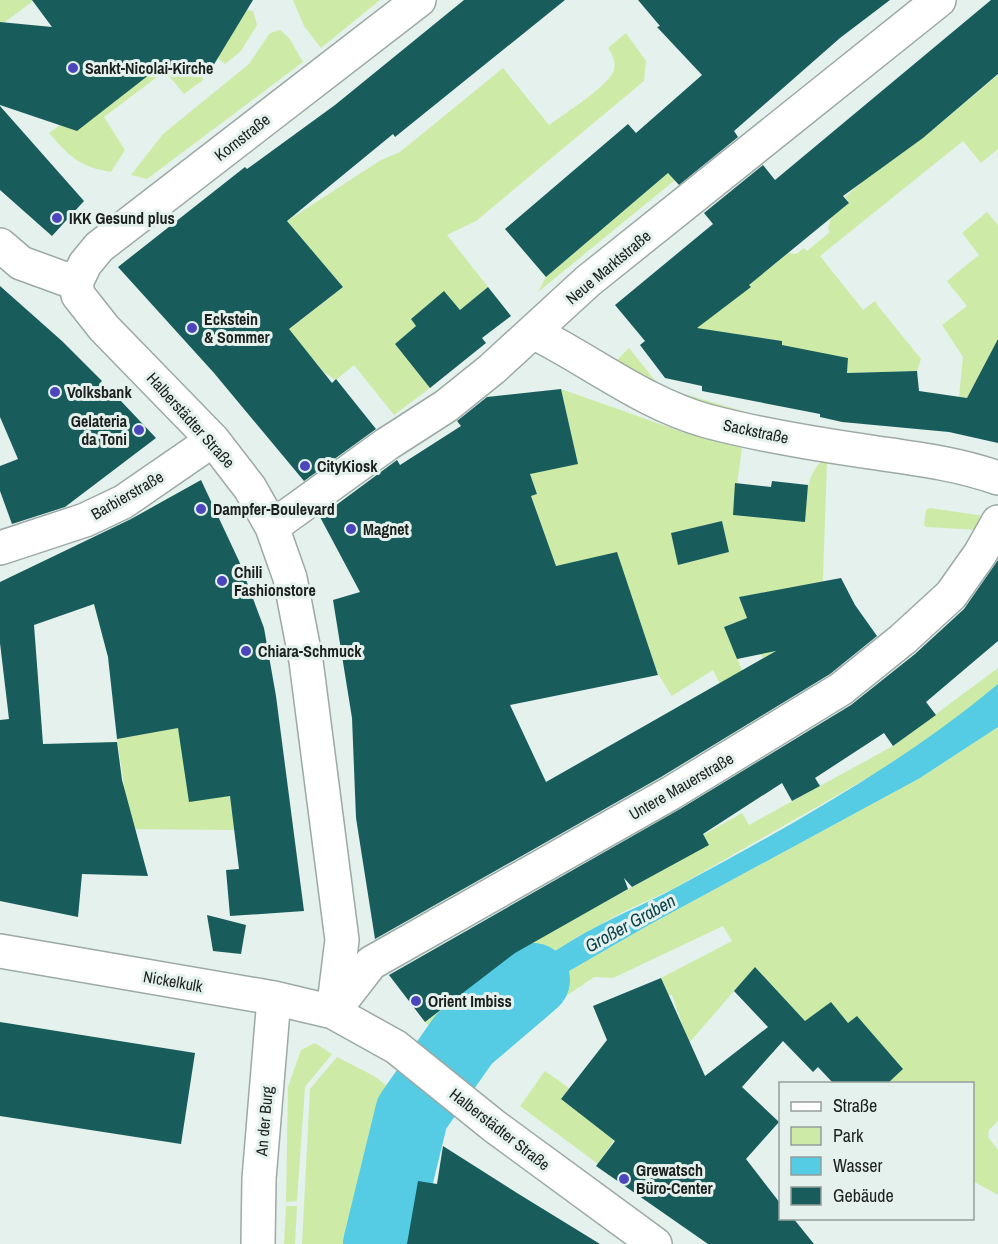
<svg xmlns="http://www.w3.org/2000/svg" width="998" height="1244" font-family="'Archivo Narrow',sans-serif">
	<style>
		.green { fill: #cdeba7; fill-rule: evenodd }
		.water { fill: #55cbe4 }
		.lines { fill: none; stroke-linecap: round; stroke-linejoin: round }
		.river { stroke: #55cbe4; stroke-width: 74 }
		.building { fill: #185d5c }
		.minor-casing { stroke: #9ca9a4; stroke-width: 36 }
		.minor { stroke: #fff; stroke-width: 33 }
		.poi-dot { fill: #4c46bd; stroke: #e4f1ec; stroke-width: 2 }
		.labels { text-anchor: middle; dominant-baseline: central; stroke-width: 6; stroke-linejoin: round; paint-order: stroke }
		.poi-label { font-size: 16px; font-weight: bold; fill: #1b201e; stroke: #e4f1ec; text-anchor: start }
		.street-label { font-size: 16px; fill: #1b201e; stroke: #e4f1ec }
		.water-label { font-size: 18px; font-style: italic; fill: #0c424c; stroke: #e4f1ec }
	</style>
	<rect width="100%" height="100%" fill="#e4f1ec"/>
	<path class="green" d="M 0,0 L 32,0 L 33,1 L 5,22 L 0,22 Z
		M 293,0 L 380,0 L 321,48 L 304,26 Z
		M 246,10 L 253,11 L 257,25 L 241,51 L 225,64 L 213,54 L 219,55 Z
		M 280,30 L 289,38 L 303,62 L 147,179 L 131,175 L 163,134 L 249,64 L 270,33 Z
		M 626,33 L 646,61 L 644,81 L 476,221 L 447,235 L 488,287 L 460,310 L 450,299 L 441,306 L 435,299 L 411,319 L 416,326 L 395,344 L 430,388 L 394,415 L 354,365 L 336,380 L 325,373 L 314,360 L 267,347 L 343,287 L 287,221 L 381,160 L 400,152 L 503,68 L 549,125 C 564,114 609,86 614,70 C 616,61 612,54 608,48 Z
		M 168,59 L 164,65 L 170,69 L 202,71 L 203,80 L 184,94 L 165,71 L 104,117 L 125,150 L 111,172 C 79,167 69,156 49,133 L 71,117 L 72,129 L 78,131 L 79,119 L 107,98 L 111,104 L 116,101 L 111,95 Z
		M 998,75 L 998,149 L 981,163 L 963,141 L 820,256 L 863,310 L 875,301 L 878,306 L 921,359 L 917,371 L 847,373 L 848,358 L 781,348 L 782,341 L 692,331 L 765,260 L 771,267 L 789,253 L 796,254 L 804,248 L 807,251 L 830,232 L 828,229 L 831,217 L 849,203 L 845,197 L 872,173 L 923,138 Z
		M 668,173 L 675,180 L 538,292 L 546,277 Z
		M 987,212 L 998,225 L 998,343 L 967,398 L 959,397 L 963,357 L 942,325 L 967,306 L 947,281 L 979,255 L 962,233 Z
		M 629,348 L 653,378 L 664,388 L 749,413 L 747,419 C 702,408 652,390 617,360 Z
		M 561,389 L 691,435 L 742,448 L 733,515 L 805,521 C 807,500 805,476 822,461 L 827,463 L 822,604 L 778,649 L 763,659 L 751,627 L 768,609 L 766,592 L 739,597 L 747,618 L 724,627 L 744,675 L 721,686 L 713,670 L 672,696 L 658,674 L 639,618 L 525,550 L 521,541 L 544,532 L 531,496 L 537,494 L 528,468 L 578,464 ZM 722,521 L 728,552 L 679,565 L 672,533 Z
		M 930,508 L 984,516 L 979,530 L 926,527 L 924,525 L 926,510 Z
		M 998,668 L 998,684 L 957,719 L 876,773 L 675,888 L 625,911 L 572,940 L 510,980 L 439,1036 L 425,1022 L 493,968 L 535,941 L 708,845 L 703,835 L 742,813 L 749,825 L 893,746 Z
		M 205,722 L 230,796 L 235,830 L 126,829 L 124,784 L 117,739 Z
		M 998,727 L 998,1121 L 989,1130 L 988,1137 L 998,1150 L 998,1195 L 973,1181 L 972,1084 L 862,1083 L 755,967 L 688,1044 L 617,1062 L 685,1032 L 672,995 L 669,995 L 661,978 L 732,941 L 723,926 L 613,978 L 594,977 L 533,1019 L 479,1066 L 466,1056 L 506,1015 L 545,985 L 647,926 L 920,778 Z
		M 315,1043 L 332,1054 L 305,1087 L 297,1201 L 286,1202 L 288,1087 L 301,1050 Z
		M 337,1057 L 374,1076 L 438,1124 L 418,1181 L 407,1244 L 302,1244 L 310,1089 Z
		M 545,1071 L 569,1088 L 561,1099 L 614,1140 L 598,1164 L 520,1106 Z
		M 286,1206 L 297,1206 L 295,1244 L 284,1244 Z"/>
	<path class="water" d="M 998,684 L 998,727 L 920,778 L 647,926 L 545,985 L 506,1015 L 466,1056 L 439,1036 C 482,1002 525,969 571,941 C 605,920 642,906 677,887 C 786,828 903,764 998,684 Z"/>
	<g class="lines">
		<path class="river" d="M 380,1244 L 412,1113 L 464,1039 L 533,980"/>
	</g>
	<path class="building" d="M 32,0 L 253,0 L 210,71 L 179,75 L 163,64 L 77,131 L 0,105 L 0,22 L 52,27 Z
		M 464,0 L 565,0 L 395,137 L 393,134 L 287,221 L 343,287 L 289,329 L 332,383 L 336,379 L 376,429 L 304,481 L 214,373 L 118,267 L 245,167 L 247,169 L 335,105 Z
		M 638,0 L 890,0 L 840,38 L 734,131 L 738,137 L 679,185 L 668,173 L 546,277 L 505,229 L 628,124 L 636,133 L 702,75 L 657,27 L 660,26 Z
		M 991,0 L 998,0 L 998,74 L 923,138 L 843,196 L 849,203 L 749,285 L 751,287 L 697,328 L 782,341 L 782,345 L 848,358 L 847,373 L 917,371 L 919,391 L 967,398 L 998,339 L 998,443 L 949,432 L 842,422 L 820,417 L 820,414 L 702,391 L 702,386 L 665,378 L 640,345 L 645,341 L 615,305 L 713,224 L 704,213 L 763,165 L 775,180 Z
		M 0,106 L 84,201 L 52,236 L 0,190 Z
		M 0,286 L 62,341 L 102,381 L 99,384 L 120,400 L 156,438 L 65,507 L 12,524 L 0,491 L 0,466 L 18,459 L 0,417 Z
		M 488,287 L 511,316 L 482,338 L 486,343 L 430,388 L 395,344 L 416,326 L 411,319 L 444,291 L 460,310 Z
		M 561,389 L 578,464 L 530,474 L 537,494 L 531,496 L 556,566 L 617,552 L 658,675 L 510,705 L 546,782 L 776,651 L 737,659 L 724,627 L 747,618 L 739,597 L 841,578 L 855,605 L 877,636 L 830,674 L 661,777 L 375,939 L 356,818 L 352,718 L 333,600 L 360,592 L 320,517 L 397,460 L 400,465 L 461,426 L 457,421 L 487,397 Z
		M 201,480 L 239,561 L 264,628 L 276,696 L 304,911 L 230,916 L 226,870 L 239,869 L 230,796 L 189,802 L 178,728 L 117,739 L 108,657 L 94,604 L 34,625 L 43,744 L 117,742 L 122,780 L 148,876 L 82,874 L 78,917 L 0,901 L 0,720 L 9,719 L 0,643 L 0,582 L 131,519 Z
		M 772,481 L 808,485 L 805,522 L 733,515 L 735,483 L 771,487 Z
		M 722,521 L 729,552 L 678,565 L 671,533 Z
		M 998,560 L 998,641 L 926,702 L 936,715 L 893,746 L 884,733 L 815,778 L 820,786 L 792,801 L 782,783 L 703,834 L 709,845 L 632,887 L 624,878 L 628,889 L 515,953 L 425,1022 L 389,975 L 680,809 L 851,705 L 915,654 L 964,609 Z
		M 207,915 L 246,925 L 241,954 L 213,951 Z
		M 755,967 L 805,1021 L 831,1002 L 848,1023 L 857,1016 L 903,1069 L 888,1083 L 833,1083 L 818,1067 L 813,1072 L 783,1041 L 742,1087 L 779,1122 L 746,1159 L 780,1203 L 780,1218 L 793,1218 L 814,1244 L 708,1244 L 596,1166 L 615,1141 L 561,1099 L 607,1040 L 593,1006 L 661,978 L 705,1076 L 768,1027 L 734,991 Z
		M 0,1022 L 195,1053 L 181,1144 L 0,1116 Z
		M 443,1146 L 517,1193 L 600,1244 L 407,1244 L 418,1181 L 437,1184 Z"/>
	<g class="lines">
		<g class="minor-casing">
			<path id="minor" d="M 0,245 L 21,263 L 76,283
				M 76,283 L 78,295 L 104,328 L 213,440 L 250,488 L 272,527 L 290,578 L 306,661 L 342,940 L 333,1012
				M 76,283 L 85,264 L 99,247 L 419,0
				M 533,332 C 591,361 643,403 707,421 C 763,436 821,445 877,453 C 919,459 958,464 998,478
				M 272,527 L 387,444 L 446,406 L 492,369 L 588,281 L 939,0
				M 0,548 L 85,520 L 123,502 L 213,440
				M 0,951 L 274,998 L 333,1012 L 396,1047 L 494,1126 L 655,1244
				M 333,1012 L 371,963 L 671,793 L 841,689 L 903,639 L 951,595 L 980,554 L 998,522
				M 258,1244 L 259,1179 L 274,998"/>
		</g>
		<use href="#minor" class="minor"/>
	</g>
	<g class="poi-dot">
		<circle cx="73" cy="68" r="6"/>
		<circle cx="57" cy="218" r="6"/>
		<circle cx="192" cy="328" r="6"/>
		<circle cx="55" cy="392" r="6"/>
		<circle cx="139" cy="430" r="6"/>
		<circle cx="305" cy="466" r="6"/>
		<circle cx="201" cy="509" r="6"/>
		<circle cx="351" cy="529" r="6"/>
		<circle cx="222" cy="581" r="6"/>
		<circle cx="246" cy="651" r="6"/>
		<circle cx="416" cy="1001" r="6"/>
		<circle cx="624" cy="1179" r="6"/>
	</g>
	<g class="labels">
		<g class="poi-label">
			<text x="85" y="68">Sankt-Nicolai-Kirche</text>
			<text x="69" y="218">IKK Gesund plus</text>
			<text x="204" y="319">Eckstein<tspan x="204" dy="18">&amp; Sommer</tspan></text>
			<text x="67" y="392">Volksbank</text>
			<text x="127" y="421" text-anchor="end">Gelateria<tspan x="127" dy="18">da Toni</tspan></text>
			<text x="317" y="466">CityKiosk</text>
			<text x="213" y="509">Dampfer-Boulevard</text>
			<text x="363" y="529">Magnet</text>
			<text x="234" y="572">Chili<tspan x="234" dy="18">Fashionstore</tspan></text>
			<text x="258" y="651">Chiara-Schmuck</text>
			<text x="428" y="1001">Orient Imbiss</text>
			<text x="636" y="1170">Grewatsch<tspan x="636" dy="18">Büro-Center</tspan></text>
		</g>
		<g class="street-label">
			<text transform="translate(242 137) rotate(-38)">Kornstraße</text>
			<text transform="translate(608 267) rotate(-40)">Neue Marktstraße</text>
			<text transform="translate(191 420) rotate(48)">Halberstädter Straße</text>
			<text transform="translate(756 431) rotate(12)">Sackstraße</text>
			<text transform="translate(127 495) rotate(-30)">Barbierstraße</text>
			<text transform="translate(681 786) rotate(-30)">Untere Mauerstraße</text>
			<text transform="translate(173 981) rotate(10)">Nickelkulk</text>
			<text transform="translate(264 1121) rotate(-85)">An der Burg</text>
			<text transform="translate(500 1129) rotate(38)">Halberstädter Straße</text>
		</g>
		<g class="water-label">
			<text transform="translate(630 923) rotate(-29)">Großer Graben</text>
		</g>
	</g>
	<rect x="779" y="1082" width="195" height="138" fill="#e4f1ec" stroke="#949d9a" stroke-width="1.5"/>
	<rect x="791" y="1102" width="30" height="9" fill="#ffffff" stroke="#949d9a" stroke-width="1.5"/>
	<text x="833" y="1112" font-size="18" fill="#1b201e">Straße</text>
	<rect x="791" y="1127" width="30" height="18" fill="#cdeba7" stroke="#949d9a" stroke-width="1.5"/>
	<text x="833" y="1142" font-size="18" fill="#1b201e">Park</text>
	<rect x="791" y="1157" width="30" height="18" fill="#55cbe4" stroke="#949d9a" stroke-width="1.5"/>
	<text x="833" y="1172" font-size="18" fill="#1b201e">Wasser</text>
	<rect x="791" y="1187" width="30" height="18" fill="#185d5c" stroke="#949d9a" stroke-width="1.5"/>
	<text x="833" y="1202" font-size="18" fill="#1b201e">Gebäude</text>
</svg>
